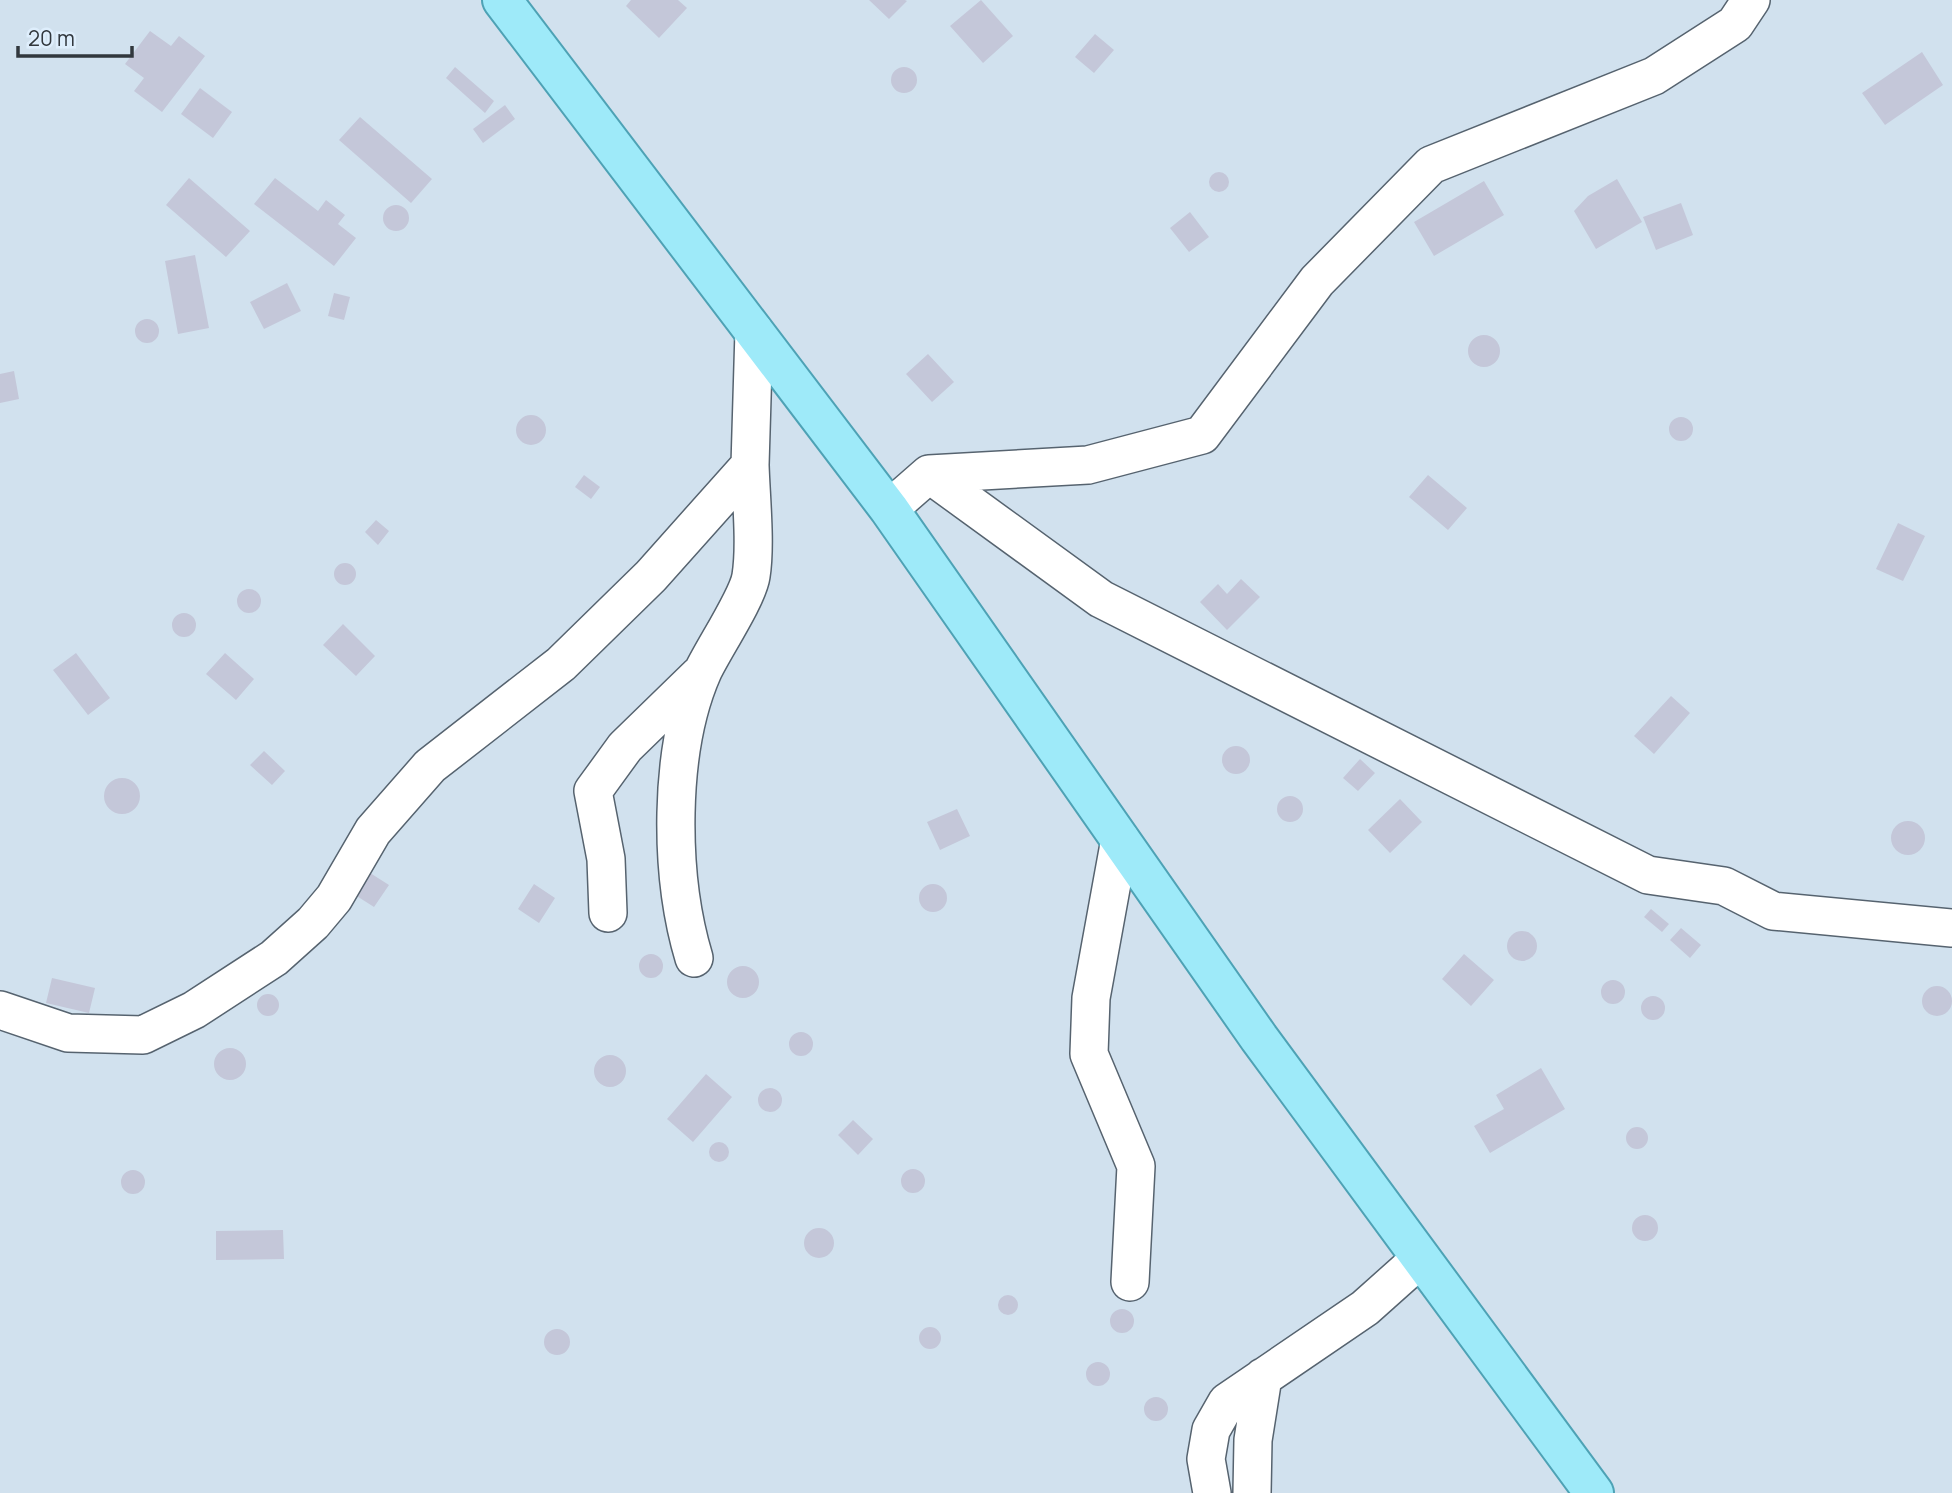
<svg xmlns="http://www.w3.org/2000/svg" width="1952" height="1493" font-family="Manrope,sans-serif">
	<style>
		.building { fill: #c4c7d9 }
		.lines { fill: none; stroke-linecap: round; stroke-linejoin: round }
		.minor-casing { stroke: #56636f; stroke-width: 40 }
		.major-casing { stroke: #4ea2b5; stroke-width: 42 }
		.minor { stroke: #fff; stroke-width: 37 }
		.major { stroke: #9eeaf9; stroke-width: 38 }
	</style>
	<rect width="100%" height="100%" fill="#d1e1ee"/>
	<path class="building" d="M 631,0 L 678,0 L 687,8 L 659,38 L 626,6 Z
		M 869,0 L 905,0 L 907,1 L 889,19 Z
		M 981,0 L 1013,36 L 983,63 L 950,26 Z
		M 150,31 L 171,46 L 179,36 L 205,56 L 162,112 L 134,91 L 144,78 L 125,64 Z
		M 1095,34 L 1114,50 L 1094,73 L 1075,57 Z
		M 1922,52 L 1943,85 L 1885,125 L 1862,93 Z
		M 455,67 L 494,101 L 485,113 L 446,78 Z
		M891 80a13 13 0 1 1 26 0a13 13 0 1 1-26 0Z
		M 200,88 L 232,112 L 213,138 L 181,114 Z
		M 505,105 L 515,119 L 483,143 L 473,129 Z
		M 360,117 L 432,179 L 411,203 L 339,140 Z
		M1209 182a10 10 0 1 1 20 0a10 10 0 1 1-20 0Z
		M 189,178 L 250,231 L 226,257 L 166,205 Z
		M 275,178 L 318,211 L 326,200 L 345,215 L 338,224 L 356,238 L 334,266 L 254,204 Z
		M 1617,179 L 1642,222 L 1596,249 L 1574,211 L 1588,196 Z
		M 1484,181 L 1504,215 L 1434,256 L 1414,222 Z
		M 1681,203 L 1693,235 L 1656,250 L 1643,217 Z
		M383 218a13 13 0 1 1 26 0a13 13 0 1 1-26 0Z
		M 1190,212 L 1209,237 L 1189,252 L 1170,228 Z
		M 195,255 L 209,328 L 178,334 L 165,261 Z
		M 287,283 L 301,311 L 264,329 L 250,302 Z
		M 334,293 L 350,297 L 344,320 L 328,316 Z
		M135 331a12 12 0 1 1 24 0a12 12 0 1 1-24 0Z
		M1468 351a16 16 0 1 1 32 0a16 16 0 1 1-32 0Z
		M 928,354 L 954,382 L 932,402 L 906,374 Z
		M 14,371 L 19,399 L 0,403 L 0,374 Z
		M516 430a15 15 0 1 1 30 0a15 15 0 1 1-30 0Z
		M1669 429a12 12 0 1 1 24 0a12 12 0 1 1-24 0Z
		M 584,475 L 600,487 L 591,499 L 575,487 Z
		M 1428,475 L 1467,508 L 1448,530 L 1409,497 Z
		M 376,520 L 389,531 L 378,545 L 365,532 Z
		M 1898,523 L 1925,536 L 1903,581 L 1876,569 Z
		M334 574a11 11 0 1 1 22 0a11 11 0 1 1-22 0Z
		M 1241,579 L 1260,597 L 1227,630 L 1200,602 L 1218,584 L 1227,594 Z
		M237 601a12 12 0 1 1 24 0a12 12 0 1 1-24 0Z
		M172 625a12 12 0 1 1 24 0a12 12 0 1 1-24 0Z
		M 343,624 L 375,656 L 356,676 L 323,645 Z
		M 76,653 L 110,698 L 88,715 L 53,670 Z
		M 225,653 L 254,679 L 236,700 L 206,674 Z
		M 1671,696 L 1690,713 L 1654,754 L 1634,736 Z
		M1222 760a14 14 0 1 1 28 0a14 14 0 1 1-28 0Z
		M 264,751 L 285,771 L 272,785 L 250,765 Z
		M 1360,759 L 1375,773 L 1358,791 L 1343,778 Z
		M104 796a18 18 0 1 1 36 0a18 18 0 1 1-36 0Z
		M1277 809a13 13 0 1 1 26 0a13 13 0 1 1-26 0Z
		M 1400,799 L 1422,822 L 1390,853 L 1368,830 Z
		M 957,809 L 970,836 L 940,850 L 927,822 Z
		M1891 838a17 17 0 1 1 34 0a17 17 0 1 1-34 0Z
		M 367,871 L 389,885 L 374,907 L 352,893 Z
		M 534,884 L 555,898 L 539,923 L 518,909 Z
		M919 898a14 14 0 1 1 28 0a14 14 0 1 1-28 0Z
		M 1651,909 L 1669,924 L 1662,932 L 1644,917 Z
		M 1681,928 L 1701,945 L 1690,958 L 1670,940 Z
		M1507 946a15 15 0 1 1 30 0a15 15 0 1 1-30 0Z
		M 1464,954 L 1494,980 L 1471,1006 L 1442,979 Z
		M639 966a12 12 0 1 1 24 0a12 12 0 1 1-24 0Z
		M727 982a16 16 0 1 1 32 0a16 16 0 1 1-32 0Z
		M 52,978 L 95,988 L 89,1013 L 46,1003 Z
		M1601 992a12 12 0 1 1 24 0a12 12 0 1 1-24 0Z
		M1922 1001a15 15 0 1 1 30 0a15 15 0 1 1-30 0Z
		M257 1005a11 11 0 1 1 22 0a11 11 0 1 1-22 0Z
		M1641 1008a12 12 0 1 1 24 0a12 12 0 1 1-24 0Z
		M789 1044a12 12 0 1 1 24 0a12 12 0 1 1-24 0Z
		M214 1064a16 16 0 1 1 32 0a16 16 0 1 1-32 0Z
		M594 1071a16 16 0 1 1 32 0a16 16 0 1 1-32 0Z
		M 1541,1068 L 1565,1109 L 1490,1153 L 1474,1126 L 1504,1109 L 1496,1095 Z
		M 706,1074 L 732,1097 L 693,1142 L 667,1119 Z
		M758 1100a12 12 0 1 1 24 0a12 12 0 1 1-24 0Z
		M 853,1120 L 873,1139 L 858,1155 L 838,1135 Z
		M1626 1138a11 11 0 1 1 22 0a11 11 0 1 1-22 0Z
		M709 1152a10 10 0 1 1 20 0a10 10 0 1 1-20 0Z
		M901 1181a12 12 0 1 1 24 0a12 12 0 1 1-24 0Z
		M121 1182a12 12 0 1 1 24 0a12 12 0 1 1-24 0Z
		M1632 1228a13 13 0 1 1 26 0a13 13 0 1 1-26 0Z
		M804 1243a15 15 0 1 1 30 0a15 15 0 1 1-30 0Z
		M 283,1230 L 284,1259 L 216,1260 L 216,1231 Z
		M998 1305a10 10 0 1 1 20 0a10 10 0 1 1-20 0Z
		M1110 1321a12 12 0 1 1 24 0a12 12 0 1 1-24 0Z
		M919 1338a11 11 0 1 1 22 0a11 11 0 1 1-22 0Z
		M544 1342a13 13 0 1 1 26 0a13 13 0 1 1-26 0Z
		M1086 1374a12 12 0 1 1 24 0a12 12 0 1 1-24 0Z
		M1144 1409a12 12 0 1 1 24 0a12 12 0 1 1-24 0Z"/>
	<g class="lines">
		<g class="minor-casing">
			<path id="minor" d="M 929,474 L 1101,599 L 1648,875 L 1724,886 L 1773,911 L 1952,928
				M 889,509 L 929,474 L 1088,465 L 1202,435 L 1317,281 L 1431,165 L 1654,76 L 1735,24 L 1751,0
				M 1120,839 L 1091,998 L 1089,1054 L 1136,1166 L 1130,1282
				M 608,913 L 606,859 L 593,791 L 625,747 L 699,675
				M 694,958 C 669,875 668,750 703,671 C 714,648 748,597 751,576 C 756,545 751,497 750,465
				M 0,1010 L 68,1033 L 143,1035 L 194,1010 L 274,958 L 313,923 L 334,898 L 373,831 L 430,766 L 561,664 L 651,576 L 750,465 L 754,331
				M 1212,1493 L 1206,1459 L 1211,1430 L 1227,1402 L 1365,1308 L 1421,1258
				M 1252,1493 L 1253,1440 L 1263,1377"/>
		</g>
		<g class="major-casing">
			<path id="major" d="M 502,0 L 889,509 L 1259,1038 L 1594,1493"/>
		</g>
		<use href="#minor" class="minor"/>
		<use href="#major" class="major"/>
	</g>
	<path d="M18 46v10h114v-10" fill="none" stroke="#31373d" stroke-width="3.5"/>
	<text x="28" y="46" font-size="21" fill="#31373d" stroke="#deeefc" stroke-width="5" paint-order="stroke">20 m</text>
</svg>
